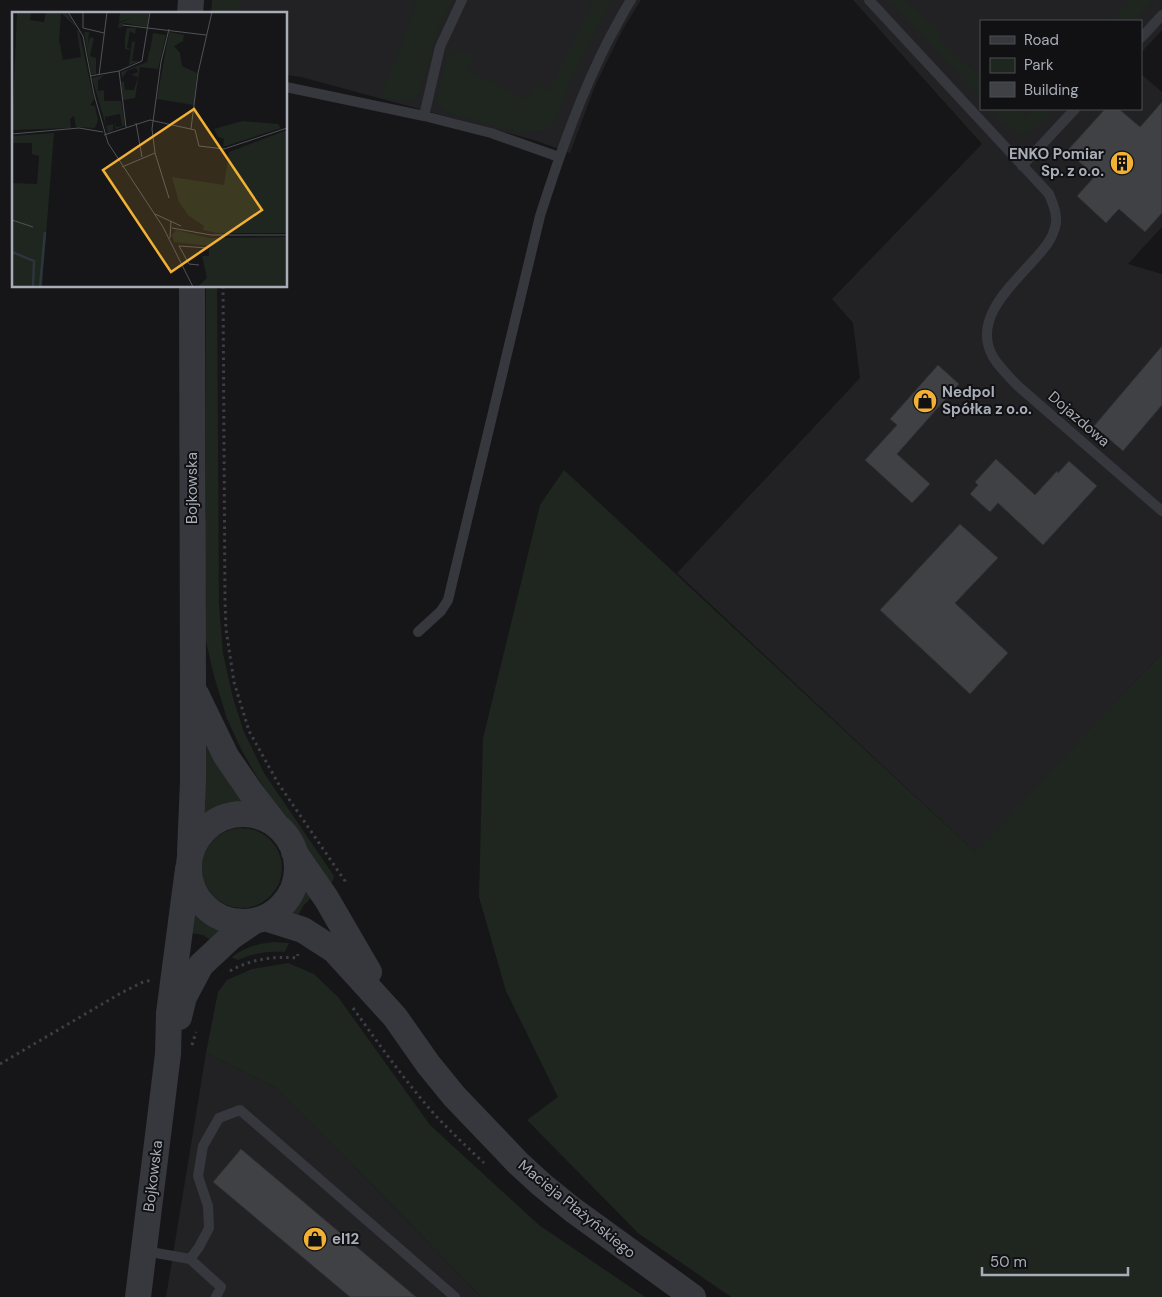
<svg xmlns="http://www.w3.org/2000/svg" width="1162" height="1297" font-family="'DM Sans',sans-serif">
	<style>
		.built { fill: #222225 }
		.green { fill: #1e261f }
		.building { fill: #404145; stroke: #303034 }
		.lines { fill: none; stroke-linecap: round; stroke-linejoin: round }
		.path { stroke: #3d3f44; stroke-width: 3; stroke-dasharray: 2.5 4; stroke-linecap: butt }
		.service { stroke: #37383d; stroke-width: 10 }
		.tertiary { stroke: #37383d; stroke-width: 26 }
		.labels { text-anchor: middle; dominant-baseline: central; stroke-width: 4; stroke-linejoin: round; paint-order: stroke }
		.poi-label { font-size: 15px; font-weight: bold; fill: #a8adb8; stroke: #111113; text-anchor: start }
		.street-label { font-size: 15px; fill: #a8adb8; stroke: #111113 }
		.inset-river { fill: none; stroke: #2c353c; stroke-width: 2.5 }
		.inset-road { fill: none; stroke: #505258; stroke-width: 1 }
		.view { fill: #f2b134; fill-opacity: 0.15; stroke: #f2b134; stroke-width: 2.5 }
		.inset-edge { fill: none; stroke: #a8adb8; stroke-width: 2.5 }
	</style>
	<rect width="100%" height="100%" fill="#161618"/>
	<path class="built" d="M 220,0 L 641,0 L 623,29 L 595,86 L 570,153 L 534,140 L 301,77 L 286,75 L 286,14 L 218,14 Z
		M 853,0 L 1162,0 L 1162,30 L 1141,53 L 1141,21 L 981,21 L 981,109 L 1141,109 L 1141,74 L 1162,92 L 1162,227 L 1128,264 L 1162,274 L 1162,653 L 976,853 L 677,573 L 860,378 L 853,323 L 832,299 L 982,144 Z
		M 206,1053 L 276,1088 L 349,1161 L 481,1297 L 166,1297 Z"/>
	<path class="green" d="M 212,0 L 239,0 L 239,14 L 211,14 Z
		M 415,0 L 453,0 L 438,30 L 419,93 L 413,101 L 406,102 L 380,97 L 412,16 Z
		M 594,0 L 612,0 L 577,67 L 555,121 L 550,129 L 538,132 L 525,129 L 523,134 L 449,113 C 446,111 441,108 439,105 C 434,97 445,69 447,59 C 456,48 462,50 474,56 L 467,69 L 527,100 L 535,84 L 549,91 Z
		M 889,0 L 905,0 L 942,33 L 938,39 L 981,77 L 981,98 Z
		M 1130,0 L 1153,0 L 1134,21 L 1111,21 Z
		M 990,109 L 1016,109 L 1026,117 L 1033,109 L 1054,109 C 1022,144 1021,142 990,109 Z
		M 206,286 L 217,286 L 219,604 L 223,653 L 233,698 L 244,732 L 264,773 L 334,876 L 333,881 L 330,884 L 257,777 L 242,751 L 227,719 L 214,676 L 205,637 L 202,522 L 206,519 Z
		M 564,470 L 975,852 L 1162,653 L 1162,1297 L 731,1297 L 638,1233 L 527,1120 L 558,1097 L 506,991 L 479,897 L 483,738 L 540,505 Z
		M 203,730 L 250,806 C 231,807 217,812 202,823 Z
		M202 868a40 40 0 1 1 80 0a40 40 0 1 1-80 0Z
		M 302,885 L 312,897 L 303,906 L 297,918 L 283,916 L 295,900 Z
		M 192,906 C 203,920 213,925 230,929 L 212,941 L 203,935 L 190,933 Z
		M 273,942 L 289,943 L 285,952 C 268,951 253,953 238,960 L 233,958 L 232,957 C 246,947 256,944 273,942 Z
		M 288,963 L 314,974 L 338,997 L 430,1125 L 539,1225 L 645,1297 L 481,1297 L 349,1161 L 276,1088 L 206,1053 L 218,992 L 227,980 L 252,969 Z"/>
	<path class="building" d="M 1162,102 L 1162,213 L 1145,232 L 1119,209 L 1106,223 L 1077,196 L 1095,176 L 1067,151 L 1105,109 L 1119,109 L 1140,127 Z
		M 1162,346 L 1162,405 L 1123,451 L 1094,426 Z
		M 938,365 L 959,384 L 897,454 L 930,484 L 912,503 L 865,460 L 897,425 L 890,419 Z
		M 996,459 L 1035,495 L 1057,471 L 1058,473 L 1069,461 L 1097,486 L 1043,545 L 998,503 L 990,512 L 970,494 L 978,485 L 975,482 Z
		M 960,524 L 998,558 L 955,603 L 1008,653 L 970,694 L 880,610 Z
		M 241,1149 L 416,1297 L 350,1297 L 213,1182 Z"/>
	<g class="lines">
		<path class="path" d="M 223,286 L 225,600 L 226,629 L 234,682 L 249,731 L 278,783 L 345,881 L 345,885
			M 230,971 C 251,959 273,956 297,958 L 298,954
			M 353,1008 C 379,1044 405,1081 435,1115 C 451,1132 467,1147 484,1163
			M 192,1045 L 196,1032
			M 0,1064 L 121,993 L 143,982 L 152,980"/>
		<path class="service" d="M 869,0 L 1049,194 C 1053,204 1057,213 1056,223 C 1053,240 1043,250 1032,262 C 1010,287 972,320 993,357 C 1000,368 1009,377 1018,386 L 1162,511
			M 1141,38 L 1162,15
			M 286,87 L 424,116 L 491,133 L 559,157
			M 424,116 L 440,47 L 462,0
			M 1022,166 L 1075,109
			M 418,632 L 441,611 L 448,600 L 540,216 C 560,154 580,95 610,37 C 617,25 623,12 631,0
			M 145,1251 L 190,1259 L 221,1287 L 216,1297
			M 190,1259 L 199,1247 L 209,1228 L 208,1206 L 198,1176 L 203,1146 L 219,1118 L 240,1110 L 455,1297"/>
		<path class="tertiary" d="M 190,14 L 191,0
			M 196,694 L 226,756 L 250,791 L 276,825
			M189 868a54 54 0 1 1 108 0a54 54 0 1 1-108 0Z
			M 294,852 L 326,898 L 369,972
			M 190,853 L 193,781 L 193,689 L 192,286
			M 265,918 L 303,930 L 334,950 L 395,1017 L 428,1064 L 454,1096 L 499,1143 L 518,1163 L 542,1185 L 573,1210 L 693,1297
			M 179,1017 L 184,997 L 201,965 L 231,937 L 253,922
			M 138,1297 L 168,1054 L 169,1013 L 188,869"/>
	</g>
	<defs>
		<g id="building-disc" transform="scale(1.25)"><circle r="9.5" fill="#f2b134" stroke="#111113"/><path d="M-4-6H4V6H1V3H-1V6H-4ZM-2.5-4.3h1.7v1.8h-1.7ZM.8-4.3h1.7v1.8H.8ZM-2.5-1h1.7V.8h-1.7ZM.8-1h1.7V.8H.8Z" fill="#111"/></g>
		<g id="shop-disc" transform="scale(1.25)"><circle r="9.5" fill="#f2b134" stroke="#111113"/><path d="M-5-2.5h2.3a2.7 3.5 0 0 1 5.4 0H5L5.5 6h-11ZM-1.5-2.5h3a1.5 2.3 0 0 0-3 0Z" fill="#111"/></g>
	</defs>
	<g fill-rule="evenodd">
		<use href="#building-disc" x="1122" y="163"/>
		<use href="#shop-disc" x="925" y="401"/>
		<use href="#shop-disc" x="315" y="1239"/>
	</g>
	<g class="labels">
		<g class="poi-label">
			<text x="1104" y="154" text-anchor="end">ENKO Pomiar<tspan x="1104" dy="17">Sp. z o.o.</tspan></text>
			<text x="942" y="392">Nedpol<tspan x="942" dy="17">Spółka z o.o.</tspan></text>
			<text x="332" y="1239">el12</text>
		</g>
		<g class="street-label">
			<text transform="translate(1079 419) rotate(41)">Dojazdowa</text>
			<text transform="translate(192 488) rotate(-90)">Bojkowska</text>
			<text transform="translate(153 1176) rotate(-83)">Bojkowska</text>
			<text transform="translate(577 1209) rotate(39)">Macieja Płażyńskiego</text>
		</g>
	</g>
	<g transform="translate(12 12)">
		<rect width="275" height="275" fill="#161618"/>
		<path d="M 5,0 L 19,0 L 18,8 L 32,10 L 34,0 L 54,0 L 65,16 L 49,1 L 47,28 L 51,48 L 69,45 L 65,19 L 67,19 L 82,88 L 78,93 L 83,94 L 86,108 L 83,116 L 64,115 L 62,104 L 58,107 L 59,116 L 0,118 ZM 108,0 L 137,0 L 135,15 L 111,11 L 111,15 L 106,16 L 107,11 L 120,6 L 107,10 ZM 115,16 L 124,16 L 123,22 L 118,19 L 115,36 L 119,37 L 120,29 L 123,30 L 120,49 L 127,49 L 117,53 L 119,38 L 113,37 L 113,26 ZM 72,20 L 77,20 L 76,32 L 78,25 L 82,26 L 78,44 L 84,46 L 84,62 L 79,62 ZM 157,20 L 172,23 L 171,29 L 162,34 L 168,41 L 170,54 L 185,61 L 182,93 L 145,87 ZM 141,21 L 154,23 L 146,57 L 128,55 L 123,86 L 111,88 L 109,70 L 112,69 L 113,78 L 122,78 L 126,65 L 119,63 L 126,60 L 124,56 L 116,58 L 110,66 L 109,60 L 135,50 L 137,40 L 134,40 L 138,39 ZM 92,63 L 86,69 L 86,79 L 92,78 L 92,89 L 109,89 L 113,113 L 105,117 L 103,116 L 102,109 L 104,115 L 110,114 L 108,102 L 93,105 L 94,114 L 101,112 L 101,118 L 96,121 L 80,66 ZM 230,109 L 266,112 L 269,116 L 211,135 L 212,127 L 206,125 L 202,117 ZM 275,118 L 275,221 L 206,221 L 191,218 L 192,214 L 176,203 L 167,190 L 160,165 L 212,173 L 217,140 ZM 42,121 L 30,275 L 0,275 L 0,171 L 25,172 L 27,144 L 20,142 L 20,131 L 0,131 L 0,124 ZM 164,218 L 197,226 L 275,225 L 275,275 L 185,275 L 195,266 L 190,244 L 197,244 L 197,234 L 162,230 L 160,223 Z" fill="#1e261f"/>
		<path class="inset-river" d="M 0,240 L 22,249 L 21,275M 28,275 L 33,220"/>
		<path class="inset-road" d="M 56,0 L 71,24 L 82,82 L 96,131 L 151,215 L 181,275M 111,13 L 194,23M 71,16 L 92,21M 71,16 L 71,0M 157,17 L 149,50 L 140,117 L 143,141 L 157,186M 107,59 L 114,115M 87,63 L 95,0M 78,64 L 107,59 L 130,49 L 138,0M 124,111 L 130,145M 179,117 L 186,61 L 200,0M 0,122 L 67,116 L 91,120M 92,123 L 138,108 L 183,118 L 187,134 L 212,137 L 275,116M 110,155 L 143,141M 143,202 L 169,214M 0,208 L 21,215M 160,216 L 199,223 L 275,223M 158,226 L 159,209M 187,253 L 177,252 L 167,234 L 196,236"/>
		<path class="view" d="M 182,97 L 250,198 L 159,260 L 91,158 Z"/>
		<rect width="275" height="275" class="inset-edge"/>
	</g>
	<rect x="980" y="20" width="162" height="90" fill="#111113" stroke="#4d4f55"/>
	<rect x="990" y="36" width="25" height="8" fill="#37383d" stroke="#4d4f55"/>
	<text x="1024" y="45" font-size="15" fill="#a8adb8">Road</text>
	<rect x="990" y="58" width="25" height="15" fill="#1e261f" stroke="#4d4f55"/>
	<text x="1024" y="70" font-size="15" fill="#a8adb8">Park</text>
	<rect x="990" y="82" width="25" height="15" fill="#404145" stroke="#4d4f55"/>
	<text x="1024" y="95" font-size="15" fill="#a8adb8">Building</text>
	<path d="M982 1267v8h146v-8" fill="none" stroke="#a8adb8" stroke-width="2.5"/>
	<text x="990" y="1267" font-size="15" fill="#a8adb8" stroke="#111113" stroke-width="4" paint-order="stroke">50 m</text>
</svg>
